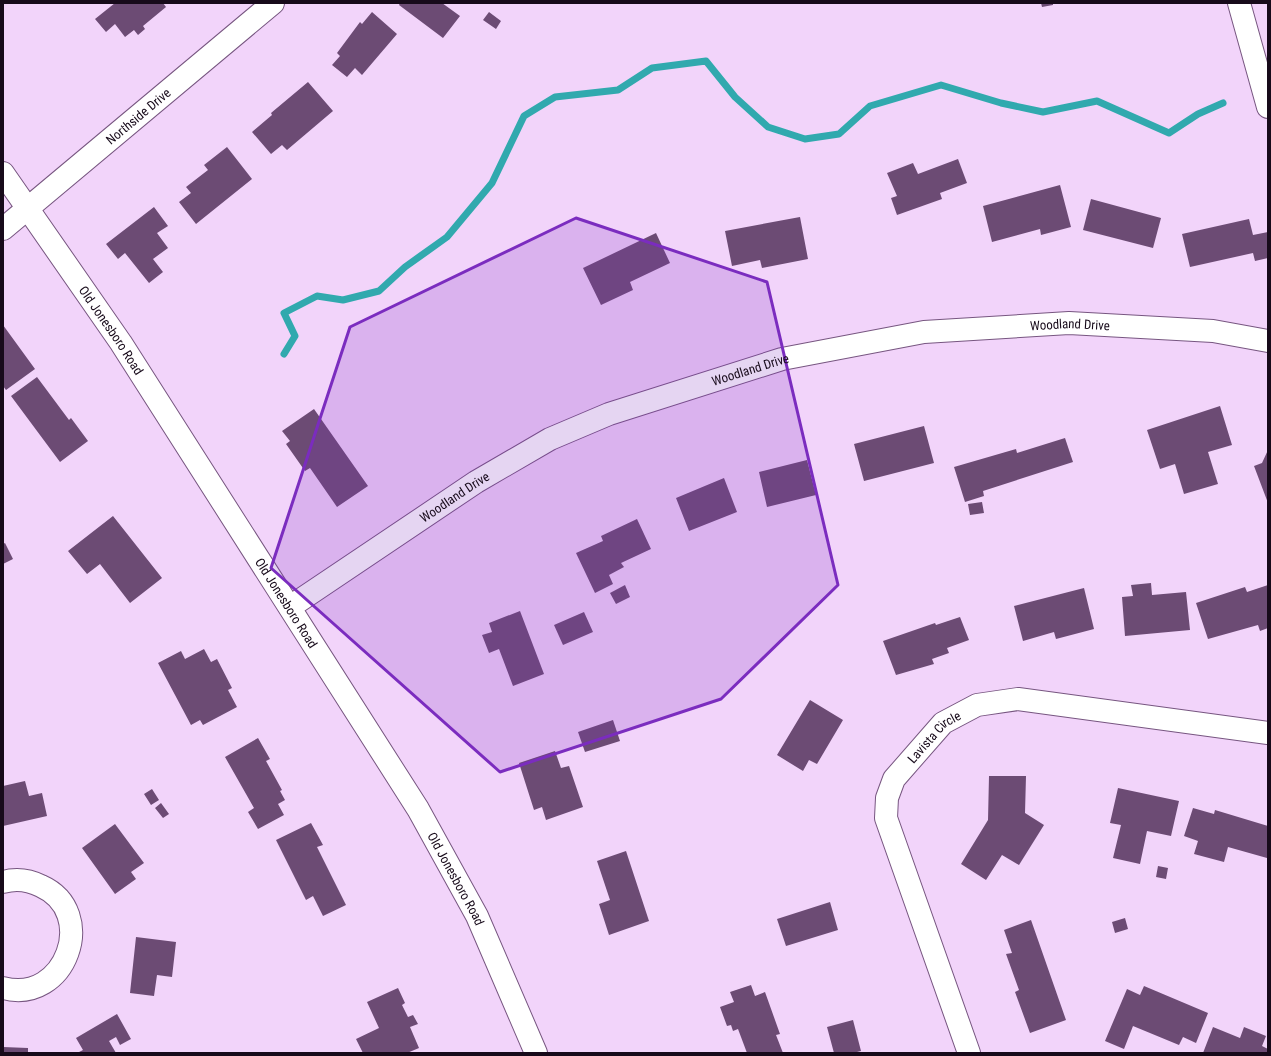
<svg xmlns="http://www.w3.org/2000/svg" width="1271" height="1056" font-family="'Roboto Condensed',sans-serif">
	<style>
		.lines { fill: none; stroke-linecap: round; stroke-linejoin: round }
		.stream { stroke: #31a9ae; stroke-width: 7 }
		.building { fill: #6c4b74 }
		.street-casing { stroke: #775680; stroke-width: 24 }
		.street { stroke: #fff; stroke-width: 22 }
		.marked { fill: #7b2cbf; fill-opacity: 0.2; stroke: #7b2cbf; stroke-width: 3; stroke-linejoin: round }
		.labels { text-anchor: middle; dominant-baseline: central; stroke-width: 4; stroke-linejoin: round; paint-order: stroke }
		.street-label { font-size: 13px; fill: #170a1a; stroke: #fff }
	</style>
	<rect width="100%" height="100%" fill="#f2d4fa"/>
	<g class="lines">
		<path class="stream" d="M 284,354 L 295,336 L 284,313 L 317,296 L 343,300 L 379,291 L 405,267 L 447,237 L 492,183 L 524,116 L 555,97 L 618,90 L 652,68 L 706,61 L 735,97 L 768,127 L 805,139 L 839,134 L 870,106 L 941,85 L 1001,103 L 1043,112 L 1097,101 L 1169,133 L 1198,114 L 1223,103"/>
	</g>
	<path class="building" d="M 115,3 L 163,3 L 166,7 L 143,26 L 145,29 L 138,35 L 134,30 L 125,37 L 115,24 L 106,32 L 95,19 Z
		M 400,3 L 442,3 L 460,16 L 443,38 L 399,5 Z
		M 1041,3 L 1053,3 L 1053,5 L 1042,7 Z
		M 372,12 L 397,34 L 362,75 L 355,68 L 347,77 L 332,65 L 340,56 L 337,53 L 360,22 L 362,24 Z
		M 489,12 L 501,21 L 496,29 L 483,20 Z
		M 308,82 L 333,111 L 287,150 L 282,145 L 271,154 L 252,132 L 272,115 L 271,113 Z
		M 227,147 L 252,179 L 196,224 L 179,202 L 191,193 L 186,187 L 208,170 L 204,165 Z
		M 958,159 L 967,183 L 940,193 L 942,199 L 897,215 L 891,198 L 897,196 L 887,173 L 913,163 L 918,174 Z
		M 1060,185 L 1071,227 L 1041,235 L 1040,229 L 992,242 L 983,206 Z
		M 1091,199 L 1161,218 L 1153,248 L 1083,230 Z
		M 154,207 L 168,226 L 157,233 L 168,248 L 153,259 L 163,272 L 149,283 L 125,253 L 118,259 L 106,244 Z
		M 800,217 L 808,259 L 762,268 L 760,260 L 732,266 L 725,231 Z
		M 1249,219 L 1253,235 L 1268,232 L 1268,258 L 1255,261 L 1253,253 L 1190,267 L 1182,234 Z
		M 656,233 L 670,263 L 630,282 L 633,290 L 601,305 L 583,268 Z
		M 3,325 L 35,369 L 6,390 L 3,386 Z
		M 37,377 L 69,420 L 71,418 L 88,441 L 60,462 L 11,396 Z
		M 1220,406 L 1232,445 L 1208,452 L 1218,484 L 1184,494 L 1175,464 L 1160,469 L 1147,430 Z
		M 314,409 L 368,486 L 337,507 L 310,468 L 305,471 L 286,444 L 290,441 L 282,431 Z
		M 924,426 L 934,463 L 864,481 L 854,444 Z
		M 1065,438 L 1073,462 L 983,491 L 984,496 L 965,502 L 954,467 L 1016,449 L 1017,453 Z
		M 1268,450 L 1268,503 L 1254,466 L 1262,463 Z
		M 807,460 L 816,495 L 767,507 L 759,472 Z
		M 724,478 L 737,512 L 689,531 L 676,498 Z
		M 982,502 L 984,513 L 970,515 L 968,504 Z
		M 113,516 L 162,578 L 130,603 L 100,564 L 87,574 L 68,551 Z
		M 637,519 L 651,549 L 621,563 L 624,567 L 609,575 L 613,584 L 595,593 L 576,553 L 603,541 L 601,536 Z
		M 5,543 L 13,559 L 3,564 L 3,544 Z
		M 1151,583 L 1152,595 L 1186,592 L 1190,630 L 1125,636 L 1122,597 L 1133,596 L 1131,585 Z
		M 625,585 L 630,597 L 616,604 L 610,593 Z
		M 1268,585 L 1268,628 L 1260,631 L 1258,625 L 1208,639 L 1196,603 L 1245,587 L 1247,592 Z
		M 1084,588 L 1094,629 L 1056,639 L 1054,632 L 1023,641 L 1014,606 Z
		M 520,611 L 544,674 L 513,686 L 499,649 L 489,653 L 482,635 L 492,632 L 489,623 Z
		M 584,612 L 593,632 L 563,645 L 554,625 Z
		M 960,617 L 969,640 L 947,648 L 949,653 L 932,659 L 934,664 L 896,675 L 883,641 L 935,623 L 936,625 Z
		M 204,649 L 211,662 L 217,659 L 232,688 L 228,690 L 237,707 L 203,725 L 200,720 L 191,725 L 158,663 L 181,651 L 185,659 Z
		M 810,700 L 843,720 L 817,764 L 809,760 L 803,771 L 777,755 Z
		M 613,720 L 620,741 L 585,752 L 578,732 Z
		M 258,738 L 270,759 L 266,761 L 282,790 L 280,791 L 285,800 L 278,804 L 284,815 L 258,829 L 248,812 L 254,808 L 225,757 Z
		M 555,751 L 561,768 L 569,766 L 583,807 L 546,820 L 542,807 L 534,810 L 519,763 Z
		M 989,776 L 1026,776 L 1025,813 L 1044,825 L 1019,865 L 1002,855 L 986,880 L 961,864 L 988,820 Z
		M 25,781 L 29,796 L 42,793 L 47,816 L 3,826 L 3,786 Z
		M 1118,788 L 1179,801 L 1171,836 L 1147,831 L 1140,864 L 1113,858 L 1121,825 L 1110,823 Z
		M 152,789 L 159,800 L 151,805 L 144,794 Z
		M 161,803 L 169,814 L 163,818 L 155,808 Z
		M 1193,808 L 1214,814 L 1215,810 L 1268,826 L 1267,858 L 1228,847 L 1224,862 L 1194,854 L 1198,841 L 1184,836 Z
		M 311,823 L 323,845 L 317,847 L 346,905 L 323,916 L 313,896 L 306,900 L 276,840 Z
		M 115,824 L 144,863 L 131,872 L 136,879 L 115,894 L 82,848 Z
		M 626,851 L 649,921 L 609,935 L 599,904 L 610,900 L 597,861 Z
		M 1158,866 L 1168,868 L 1166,879 L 1156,877 Z
		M 830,902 L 838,930 L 786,946 L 777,919 Z
		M 1125,918 L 1128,929 L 1115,933 L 1112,922 Z
		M 1031,920 L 1066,1020 L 1030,1033 L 1015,992 L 1019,990 L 1006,954 L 1012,953 L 1004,930 Z
		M 136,937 L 176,942 L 172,977 L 157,975 L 154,996 L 130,993 Z
		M 751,985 L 755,996 L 765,992 L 780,1034 L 776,1035 L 783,1053 L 747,1053 L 738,1029 L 733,1031 L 731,1025 L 727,1026 L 720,1007 L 734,1002 L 730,992 Z
		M 1144,986 L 1208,1013 L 1196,1043 L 1183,1037 L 1179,1045 L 1133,1026 L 1124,1049 L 1105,1041 L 1127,989 L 1140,995 Z
		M 398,988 L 405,1003 L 402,1005 L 408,1017 L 413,1015 L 418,1024 L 410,1027 L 419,1048 L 407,1053 L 363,1053 L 356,1039 L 379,1028 L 367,1002 Z
		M 117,1014 L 131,1039 L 120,1045 L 116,1037 L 109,1041 L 116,1053 L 77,1053 L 83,1050 L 76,1038 Z
		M 853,1020 L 861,1051 L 853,1053 L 834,1053 L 827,1027 Z
		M 1213,1027 L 1240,1038 L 1244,1027 L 1266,1036 L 1262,1046 L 1268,1049 L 1268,1053 L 1203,1053 Z
		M 3,1047 L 28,1048 L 28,1053 L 3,1053 Z"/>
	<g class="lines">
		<g class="street-casing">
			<g id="street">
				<path d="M 1239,3 L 1268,107"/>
				<path id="s1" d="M 3,173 L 121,343 L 418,809 L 477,916 L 536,1053"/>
				<path id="s2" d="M 3,229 L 273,3"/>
				<path id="s3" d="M 290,607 L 476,482 L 550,439 L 609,414 L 782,359 L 924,332 L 1069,323 L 1213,331 L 1268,341"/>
				<path d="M 3,882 C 17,878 29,880 41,886 C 99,912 66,1005 3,988"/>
				<path id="s4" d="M 969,1053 L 886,818 L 887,798 L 894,779 L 943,723 L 977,705 L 1018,699 L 1268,733"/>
			</g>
		</g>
		<use href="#street" class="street"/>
	</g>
	<path class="marked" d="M 576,218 L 767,282 L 838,585 L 721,699 L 500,772 L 271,568 L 350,327 Z"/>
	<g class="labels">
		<g class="street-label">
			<text stroke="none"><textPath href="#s2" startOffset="176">Northside Drive</textPath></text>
			<text stroke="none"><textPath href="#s3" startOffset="846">Woodland Drive</textPath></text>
			<text stroke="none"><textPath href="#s1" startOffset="191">Old Jonesboro Road</textPath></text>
			<text stroke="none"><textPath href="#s3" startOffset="522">Woodland Drive</textPath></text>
			<text stroke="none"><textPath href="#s3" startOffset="198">Woodland Drive</textPath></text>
			<text stroke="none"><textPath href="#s1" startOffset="515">Old Jonesboro Road</textPath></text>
			<text stroke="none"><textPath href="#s4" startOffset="348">Lavista Circle</textPath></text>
			<text stroke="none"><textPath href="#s1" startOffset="839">Old Jonesboro Road</textPath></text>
		</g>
	</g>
	<rect width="1271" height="1056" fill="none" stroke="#170a1a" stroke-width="8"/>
</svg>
